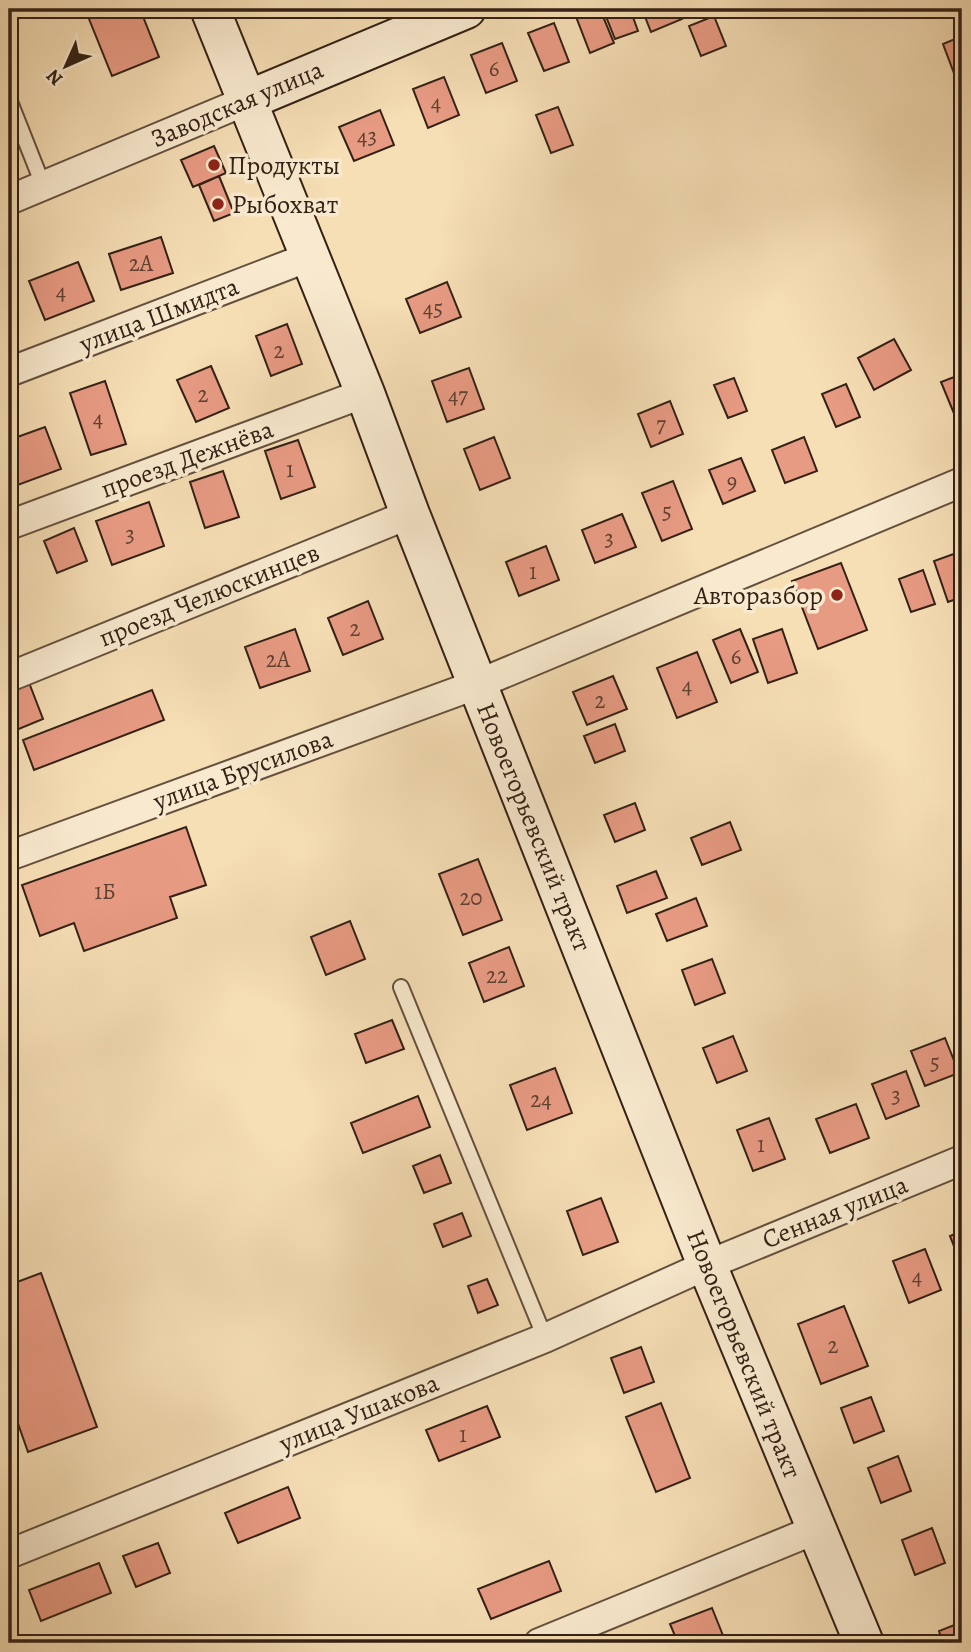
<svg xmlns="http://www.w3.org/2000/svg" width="971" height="1652" font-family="Alegreya,serif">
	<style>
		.building { fill: #e89b83; stroke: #332116; stroke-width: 2 }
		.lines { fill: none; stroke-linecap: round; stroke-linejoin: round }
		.service-casing { stroke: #64503e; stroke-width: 18 }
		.minor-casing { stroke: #64503e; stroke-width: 32 }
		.secondary-casing { stroke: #332116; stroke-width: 42 }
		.service { stroke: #f9eacf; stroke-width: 14 }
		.minor { stroke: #f9eacf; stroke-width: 28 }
		.secondary { stroke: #f9eacf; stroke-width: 38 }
		.poi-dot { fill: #8f2418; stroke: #f9eacf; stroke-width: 2.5 }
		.labels { text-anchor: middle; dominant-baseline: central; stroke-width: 7; stroke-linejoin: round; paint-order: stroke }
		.number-label { font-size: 23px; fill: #604031 }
		.street-label { font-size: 26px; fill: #332116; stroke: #f9eacf }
		.poi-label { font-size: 26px; fill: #332116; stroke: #f9eacf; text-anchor: start }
	</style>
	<rect width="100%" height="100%" fill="#f6deb5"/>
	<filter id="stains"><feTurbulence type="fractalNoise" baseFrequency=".00286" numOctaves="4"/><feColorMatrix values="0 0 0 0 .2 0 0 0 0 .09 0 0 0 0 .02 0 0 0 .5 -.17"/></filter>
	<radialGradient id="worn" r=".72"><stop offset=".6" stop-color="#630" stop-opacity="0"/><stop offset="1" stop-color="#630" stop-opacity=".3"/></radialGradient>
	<path class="building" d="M 85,9 L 140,9 L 159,57 L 112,76 Z
		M 590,9 L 600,9 L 614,43 L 590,53 L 575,14 Z
		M 603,9 L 630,9 L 638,31 L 615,39 Z
		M 642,9 L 678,9 L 682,19 L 651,32 Z
		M 714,16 L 726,46 L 701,56 L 689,26 Z
		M 554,23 L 569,62 L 544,71 L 528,33 Z
		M 962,36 L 962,73 L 955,76 L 943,44 Z
		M 502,43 L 517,81 L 486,93 L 471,55 Z
		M 444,77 L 459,115 L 428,128 L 413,89 Z
		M 558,107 L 573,145 L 551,153 L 536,115 Z
		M 380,110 L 394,145 L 354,161 L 339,127 Z
		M 214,146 L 226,173 L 193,187 L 181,160 Z
		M 219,176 L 234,213 L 214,221 L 199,185 Z
		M 161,237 L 173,273 L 121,290 L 109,254 Z
		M 78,262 L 94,301 L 45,320 L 29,281 Z
		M 447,282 L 461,317 L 420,333 L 406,299 Z
		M 287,324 L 302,364 L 271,376 L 256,336 Z
		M 894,339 L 911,370 L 874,390 L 858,358 Z
		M 211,366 L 229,408 L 196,422 L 177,380 Z
		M 469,368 L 484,409 L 447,422 L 432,381 Z
		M 962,374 L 962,413 L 955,416 L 941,382 Z
		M 734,378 L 747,411 L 728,418 L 714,385 Z
		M 105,381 L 126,444 L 91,455 L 70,393 Z
		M 846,384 L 860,417 L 836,427 L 822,394 Z
		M 670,401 L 683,434 L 651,447 L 638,414 Z
		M 45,427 L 61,469 L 15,486 L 9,469 L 9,440 Z
		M 494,437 L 510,478 L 480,490 L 464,449 Z
		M 804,437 L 817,471 L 785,483 L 772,450 Z
		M 298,440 L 315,487 L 281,499 L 265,451 Z
		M 741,458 L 755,491 L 723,504 L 709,470 Z
		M 223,471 L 239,517 L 205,528 L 190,482 Z
		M 673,481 L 692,529 L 662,541 L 642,493 Z
		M 149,502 L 164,546 L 112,565 L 96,521 Z
		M 622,514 L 636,547 L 595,563 L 582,530 Z
		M 74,528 L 87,561 L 57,573 L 44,541 Z
		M 546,546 L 559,580 L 519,596 L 506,562 Z
		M 962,551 L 962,597 L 948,602 L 934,561 Z
		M 841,563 L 867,630 L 818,649 L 792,581 Z
		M 923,570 L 935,604 L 911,612 L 899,579 Z
		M 368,601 L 383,639 L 343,655 L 328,618 Z
		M 295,629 L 310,671 L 260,688 L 245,647 Z
		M 740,629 L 758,672 L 731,683 L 713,640 Z
		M 782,629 L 797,673 L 768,683 L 753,639 Z
		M 697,652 L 717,702 L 677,718 L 657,668 Z
		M 613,676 L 627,709 L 587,725 L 573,692 Z
		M 28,680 L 43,719 L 9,733 L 9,688 Z
		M 152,690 L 164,720 L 34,770 L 23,740 Z
		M 615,724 L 625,751 L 595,763 L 584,736 Z
		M 635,803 L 645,830 L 615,842 L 604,815 Z
		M 730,822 L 741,850 L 702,865 L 691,838 Z
		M 186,827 L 206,885 L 170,897 L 177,918 L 84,951 L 74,923 L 40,936 L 22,885 Z
		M 478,859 L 502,920 L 463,935 L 439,874 Z
		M 656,871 L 667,898 L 627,913 L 617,886 Z
		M 696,898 L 707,926 L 667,941 L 656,914 Z
		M 350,921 L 365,959 L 326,975 L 311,937 Z
		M 509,947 L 524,986 L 484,1002 L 469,963 Z
		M 712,959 L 725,993 L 695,1005 L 682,970 Z
		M 392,1020 L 404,1049 L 366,1063 L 355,1034 Z
		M 733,1036 L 747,1071 L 717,1083 L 703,1048 Z
		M 945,1038 L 959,1073 L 925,1086 L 911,1051 Z
		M 555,1068 L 572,1113 L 527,1130 L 510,1085 Z
		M 906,1071 L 919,1106 L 886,1119 L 872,1084 Z
		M 418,1096 L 430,1127 L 363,1153 L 351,1123 Z
		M 856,1104 L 869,1138 L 830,1153 L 816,1119 Z
		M 769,1118 L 785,1159 L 753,1171 L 737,1130 Z
		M 440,1155 L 451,1183 L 424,1193 L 413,1166 Z
		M 601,1198 L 618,1242 L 583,1255 L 567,1211 Z
		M 462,1213 L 471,1236 L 443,1247 L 434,1224 Z
		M 962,1231 L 962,1267 L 950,1236 Z
		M 925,1249 L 941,1290 L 909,1303 L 893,1261 Z
		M 41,1273 L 97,1427 L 28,1452 L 9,1398 L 9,1285 Z
		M 487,1279 L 498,1305 L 478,1313 L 468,1286 Z
		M 844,1306 L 868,1366 L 821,1384 L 798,1324 Z
		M 641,1347 L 654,1382 L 624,1393 L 611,1358 Z
		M 871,1397 L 884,1431 L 854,1443 L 841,1408 Z
		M 661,1403 L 690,1478 L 656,1492 L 626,1417 Z
		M 487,1406 L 500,1437 L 439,1461 L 426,1430 Z
		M 898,1456 L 911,1491 L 881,1503 L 868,1468 Z
		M 288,1487 L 300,1518 L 238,1543 L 225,1513 Z
		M 932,1528 L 945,1563 L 915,1575 L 902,1540 Z
		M 158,1543 L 170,1573 L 136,1587 L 123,1556 Z
		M 549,1561 L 561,1591 L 491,1619 L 478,1589 Z
		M 99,1563 L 111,1593 L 41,1621 L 29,1590 Z
		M 712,1608 L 726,1643 L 678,1643 L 670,1624 Z
		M 962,1622 L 962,1643 L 943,1643 L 939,1631 Z"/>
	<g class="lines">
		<g class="service-casing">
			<path id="service" d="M 9,99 L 43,185
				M 401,987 L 545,1338"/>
		</g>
		<g class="minor-casing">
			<path id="minor" d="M 9,200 L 248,100
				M 9,372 L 309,257
				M 9,525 L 365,393
				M 9,677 L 410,514
				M 9,856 L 478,684 L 962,482
				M 9,1554 L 545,1338 L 707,1265 L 962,1160
				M 539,1643 L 817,1529"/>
		</g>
		<g class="secondary-casing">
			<path id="secondary" d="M 210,9 L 365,393 L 410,514 L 707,1265 L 864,1643
				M 248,100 L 466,9"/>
		</g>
		<use href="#service" class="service"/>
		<use href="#minor" class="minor"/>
		<use href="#secondary" class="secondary"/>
	</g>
	<g class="poi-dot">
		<circle cx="214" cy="165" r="7"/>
		<circle cx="218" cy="204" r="7"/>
		<circle cx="837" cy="595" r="7"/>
	</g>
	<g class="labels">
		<g class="number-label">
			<text x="494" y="68">6</text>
			<text x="436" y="102">4</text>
			<text x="367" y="136">43</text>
			<text x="141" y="263">2А</text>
			<text x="61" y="291">4</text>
			<text x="433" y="308">45</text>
			<text x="279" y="350">2</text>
			<text x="203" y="394">2</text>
			<text x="458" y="395">47</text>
			<text x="98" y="418">4</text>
			<text x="661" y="424">7</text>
			<text x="290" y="469">1</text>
			<text x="732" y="481">9</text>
			<text x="667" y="511">5</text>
			<text x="130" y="534">3</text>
			<text x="609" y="538">3</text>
			<text x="533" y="571">1</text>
			<text x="355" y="628">2</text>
			<text x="736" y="656">6</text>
			<text x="278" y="659">2А</text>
			<text x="687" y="685">4</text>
			<text x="600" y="700">2</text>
			<text x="105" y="891">1Б</text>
			<text x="471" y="897">20</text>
			<text x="497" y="975">22</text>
			<text x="935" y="1062">5</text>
			<text x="896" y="1095">3</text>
			<text x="541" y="1099">24</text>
			<text x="761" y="1144">1</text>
			<text x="917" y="1276">4</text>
			<text x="833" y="1345">2</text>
			<text x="463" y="1434">1</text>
		</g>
		<g class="street-label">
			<text transform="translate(237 104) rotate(-23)">Заводская улица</text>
			<text transform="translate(159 315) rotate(-21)">улица Шмидта</text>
			<text transform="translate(187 459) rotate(-20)">проезд Дежнёва</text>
			<text transform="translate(209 595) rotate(-22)">проезд Челюскинцев</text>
			<text transform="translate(243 770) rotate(-20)">улица Брусилова</text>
			<text transform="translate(534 827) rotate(68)">Новоегорьевский тракт</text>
			<text transform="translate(835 1212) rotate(-22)">Сенная улица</text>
			<text transform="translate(744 1354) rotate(68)">Новоегорьевский тракт</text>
			<text transform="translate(359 1413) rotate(-22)">улица Ушакова</text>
		</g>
		<g class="poi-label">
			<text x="228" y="165">Продукты</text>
			<text x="232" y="204">Рыбохват</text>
			<text x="823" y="595" text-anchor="end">Авторазбор</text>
		</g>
	</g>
	<rect width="971" height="1652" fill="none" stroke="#f6deb5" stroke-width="35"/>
	<rect x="10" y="10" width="950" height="1631" fill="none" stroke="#332116" stroke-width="3.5"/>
	<rect x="18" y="18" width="936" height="1617" fill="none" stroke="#332116" stroke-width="2"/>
	<g transform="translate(66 66) rotate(225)" stroke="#f9eacf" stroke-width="5" paint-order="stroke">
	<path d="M0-5L12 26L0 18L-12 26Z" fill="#332116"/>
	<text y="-10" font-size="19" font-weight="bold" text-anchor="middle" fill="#332116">N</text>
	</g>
	<rect width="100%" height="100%" filter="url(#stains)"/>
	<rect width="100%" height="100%" fill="url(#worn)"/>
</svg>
